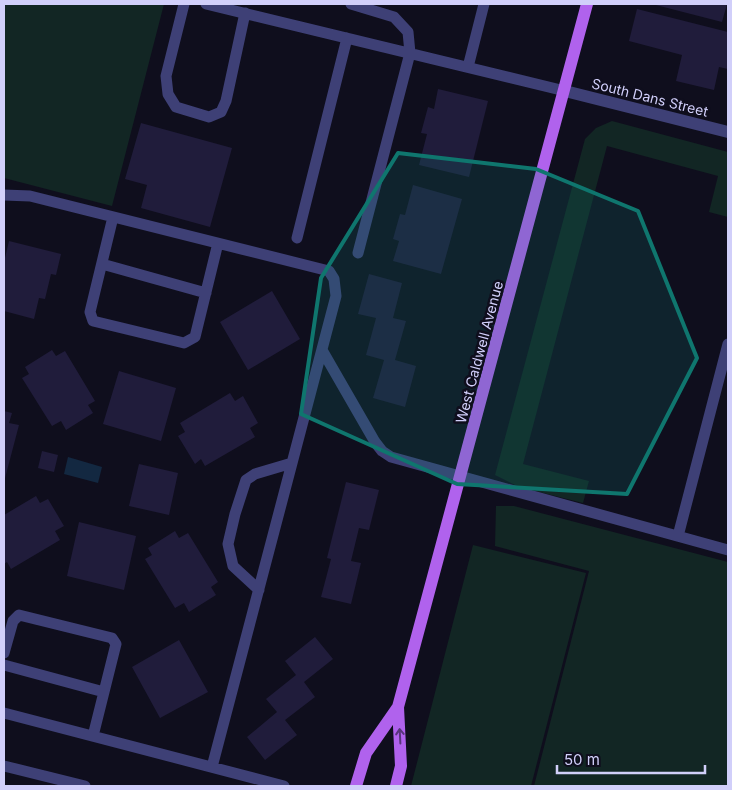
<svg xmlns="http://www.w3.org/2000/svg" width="732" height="790" font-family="Inter,sans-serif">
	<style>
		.green { fill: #122624 }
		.water { fill: #132841 }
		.building { fill: #201c3b }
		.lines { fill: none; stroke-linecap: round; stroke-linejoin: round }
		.lane { stroke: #3e4076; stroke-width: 11 }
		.street { stroke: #3e4076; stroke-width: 12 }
		.primary { stroke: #b062ed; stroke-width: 12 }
		.oneway { stroke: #57347b }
		.marked { fill: #0f766e; fill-opacity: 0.2; stroke: #0f766e; stroke-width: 4; stroke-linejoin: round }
		.labels { text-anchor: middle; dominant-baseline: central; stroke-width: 5; stroke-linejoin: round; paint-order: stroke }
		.street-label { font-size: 14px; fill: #d1cffa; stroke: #0f0e1d }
	</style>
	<rect width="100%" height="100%" fill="#0f0e1d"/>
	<path class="green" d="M 4,4 L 164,4 L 112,206 L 4,178 Z
		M 612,121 L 728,152 L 728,217 L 709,212 L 718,176 L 607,146 L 523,464 L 589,481 L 583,503 L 519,487 L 495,475 L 585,139 L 596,128 Z
		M 496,506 L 514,506 L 728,562 L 728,786 L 534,786 L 589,571 L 495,546 Z
		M 473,545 L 586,573 L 531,786 L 411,786 Z"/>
	<path class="water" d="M 68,457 L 102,467 L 98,483 L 64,474 Z"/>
	<path class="building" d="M 652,4 L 727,4 L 722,22 Z
		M 637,9 L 728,32 L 728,69 L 719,67 L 714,90 L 676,81 L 682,55 L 629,41 Z
		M 438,89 L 488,101 L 469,177 L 419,165 L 427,134 L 421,133 L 428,107 L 434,109 Z
		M 141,123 L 232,148 L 210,227 L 141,208 L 147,185 L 125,179 Z
		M 413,185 L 462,199 L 441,274 L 393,261 L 399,241 L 393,239 L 400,214 L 405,215 Z
		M 9,241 L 61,254 L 56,275 L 51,274 L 45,299 L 39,298 L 34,319 L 4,311 L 4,262 Z
		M 369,274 L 402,283 L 393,318 L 406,321 L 395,360 L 416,366 L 405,407 L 373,398 L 384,360 L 366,355 L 376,318 L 358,314 Z
		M 272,291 L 300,339 L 248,370 L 220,322 Z
		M 52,350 L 56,356 L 65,351 L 95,401 L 88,405 L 93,413 L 66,430 L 61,421 L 52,426 L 22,378 L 29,374 L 25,367 Z
		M 119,371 L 176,388 L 161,441 L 103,424 Z
		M 230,393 L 235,401 L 243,396 L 258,423 L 250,428 L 255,437 L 205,466 L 201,459 L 195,464 L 178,436 L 185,432 L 180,423 Z
		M 4,411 L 12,413 L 9,423 L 19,425 L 4,482 Z
		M 42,451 L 58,455 L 54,472 L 38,468 Z
		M 139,464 L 178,473 L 169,515 L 129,506 Z
		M 346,482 L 379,490 L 369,530 L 359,528 L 351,561 L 361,563 L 351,604 L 321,597 L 331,559 L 327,558 Z
		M 36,496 L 40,503 L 48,499 L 64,526 L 55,531 L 60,540 L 11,569 L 7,562 L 4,564 L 4,515 Z
		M 79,522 L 136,536 L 124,590 L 67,576 Z
		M 175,531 L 179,538 L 188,533 L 218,582 L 211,587 L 216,595 L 189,612 L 184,603 L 175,608 L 145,559 L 152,555 L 148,548 Z
		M 315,637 L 333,659 L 304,682 L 315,697 L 285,720 L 297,735 L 265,760 L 247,737 L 277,712 L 266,699 L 296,675 L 285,661 Z
		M 179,640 L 208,692 L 160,718 L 132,667 Z"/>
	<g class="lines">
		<path class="lane" d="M 184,4 L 166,76 L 168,94 L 176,107 L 209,117 L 221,112 L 226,101 L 245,13
			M 206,4 L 565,91
			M 351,4 L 394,17 L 408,32 L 410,53 L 358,253
			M 468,67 L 484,4
			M 4,195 L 30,196 L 329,271 L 334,279 L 336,296 L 212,767
			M 113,217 L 90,312 L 93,321 L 184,343 L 195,337 L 218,243
			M 297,238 L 347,38
			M 102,264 L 206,293
			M 322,350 L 375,442 L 382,451 L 391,457 L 728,550
			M 678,536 L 728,344
			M 259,590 L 233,566 L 228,544 L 235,514 L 246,480 L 255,474 L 292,463
			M 4,653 L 13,621 L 19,615 L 112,638 L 116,644 L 93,736
			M 4,665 L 104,692
			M 4,713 L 284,786
			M 4,766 L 85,786"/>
		<path class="street" d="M 565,91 L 728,132"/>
		<path class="primary" d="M 356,786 L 366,753 L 398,707
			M 396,786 L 401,766 L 398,707 L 587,4"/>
	</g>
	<defs><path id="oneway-shaft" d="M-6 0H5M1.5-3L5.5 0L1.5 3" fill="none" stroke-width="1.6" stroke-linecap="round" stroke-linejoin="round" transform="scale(1.25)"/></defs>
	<use class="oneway" href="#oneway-shaft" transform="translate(400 736) rotate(-93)"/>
	<path class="marked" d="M 398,153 L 536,169 L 638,211 L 697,358 L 627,494 L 457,484 L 301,414 L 321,278 Z"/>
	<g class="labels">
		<g class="street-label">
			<text transform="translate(650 97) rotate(14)">South Dans Street</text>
			<text transform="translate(479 352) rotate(-75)">West Caldwell Avenue</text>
		</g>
	</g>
	<rect width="732" height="790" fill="none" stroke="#d1cffa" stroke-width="10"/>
	<path d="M557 765v8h148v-8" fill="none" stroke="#d1cffa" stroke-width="2.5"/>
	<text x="564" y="765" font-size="15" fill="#d1cffa" stroke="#0f0e1d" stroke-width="4" paint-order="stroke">50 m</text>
</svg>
